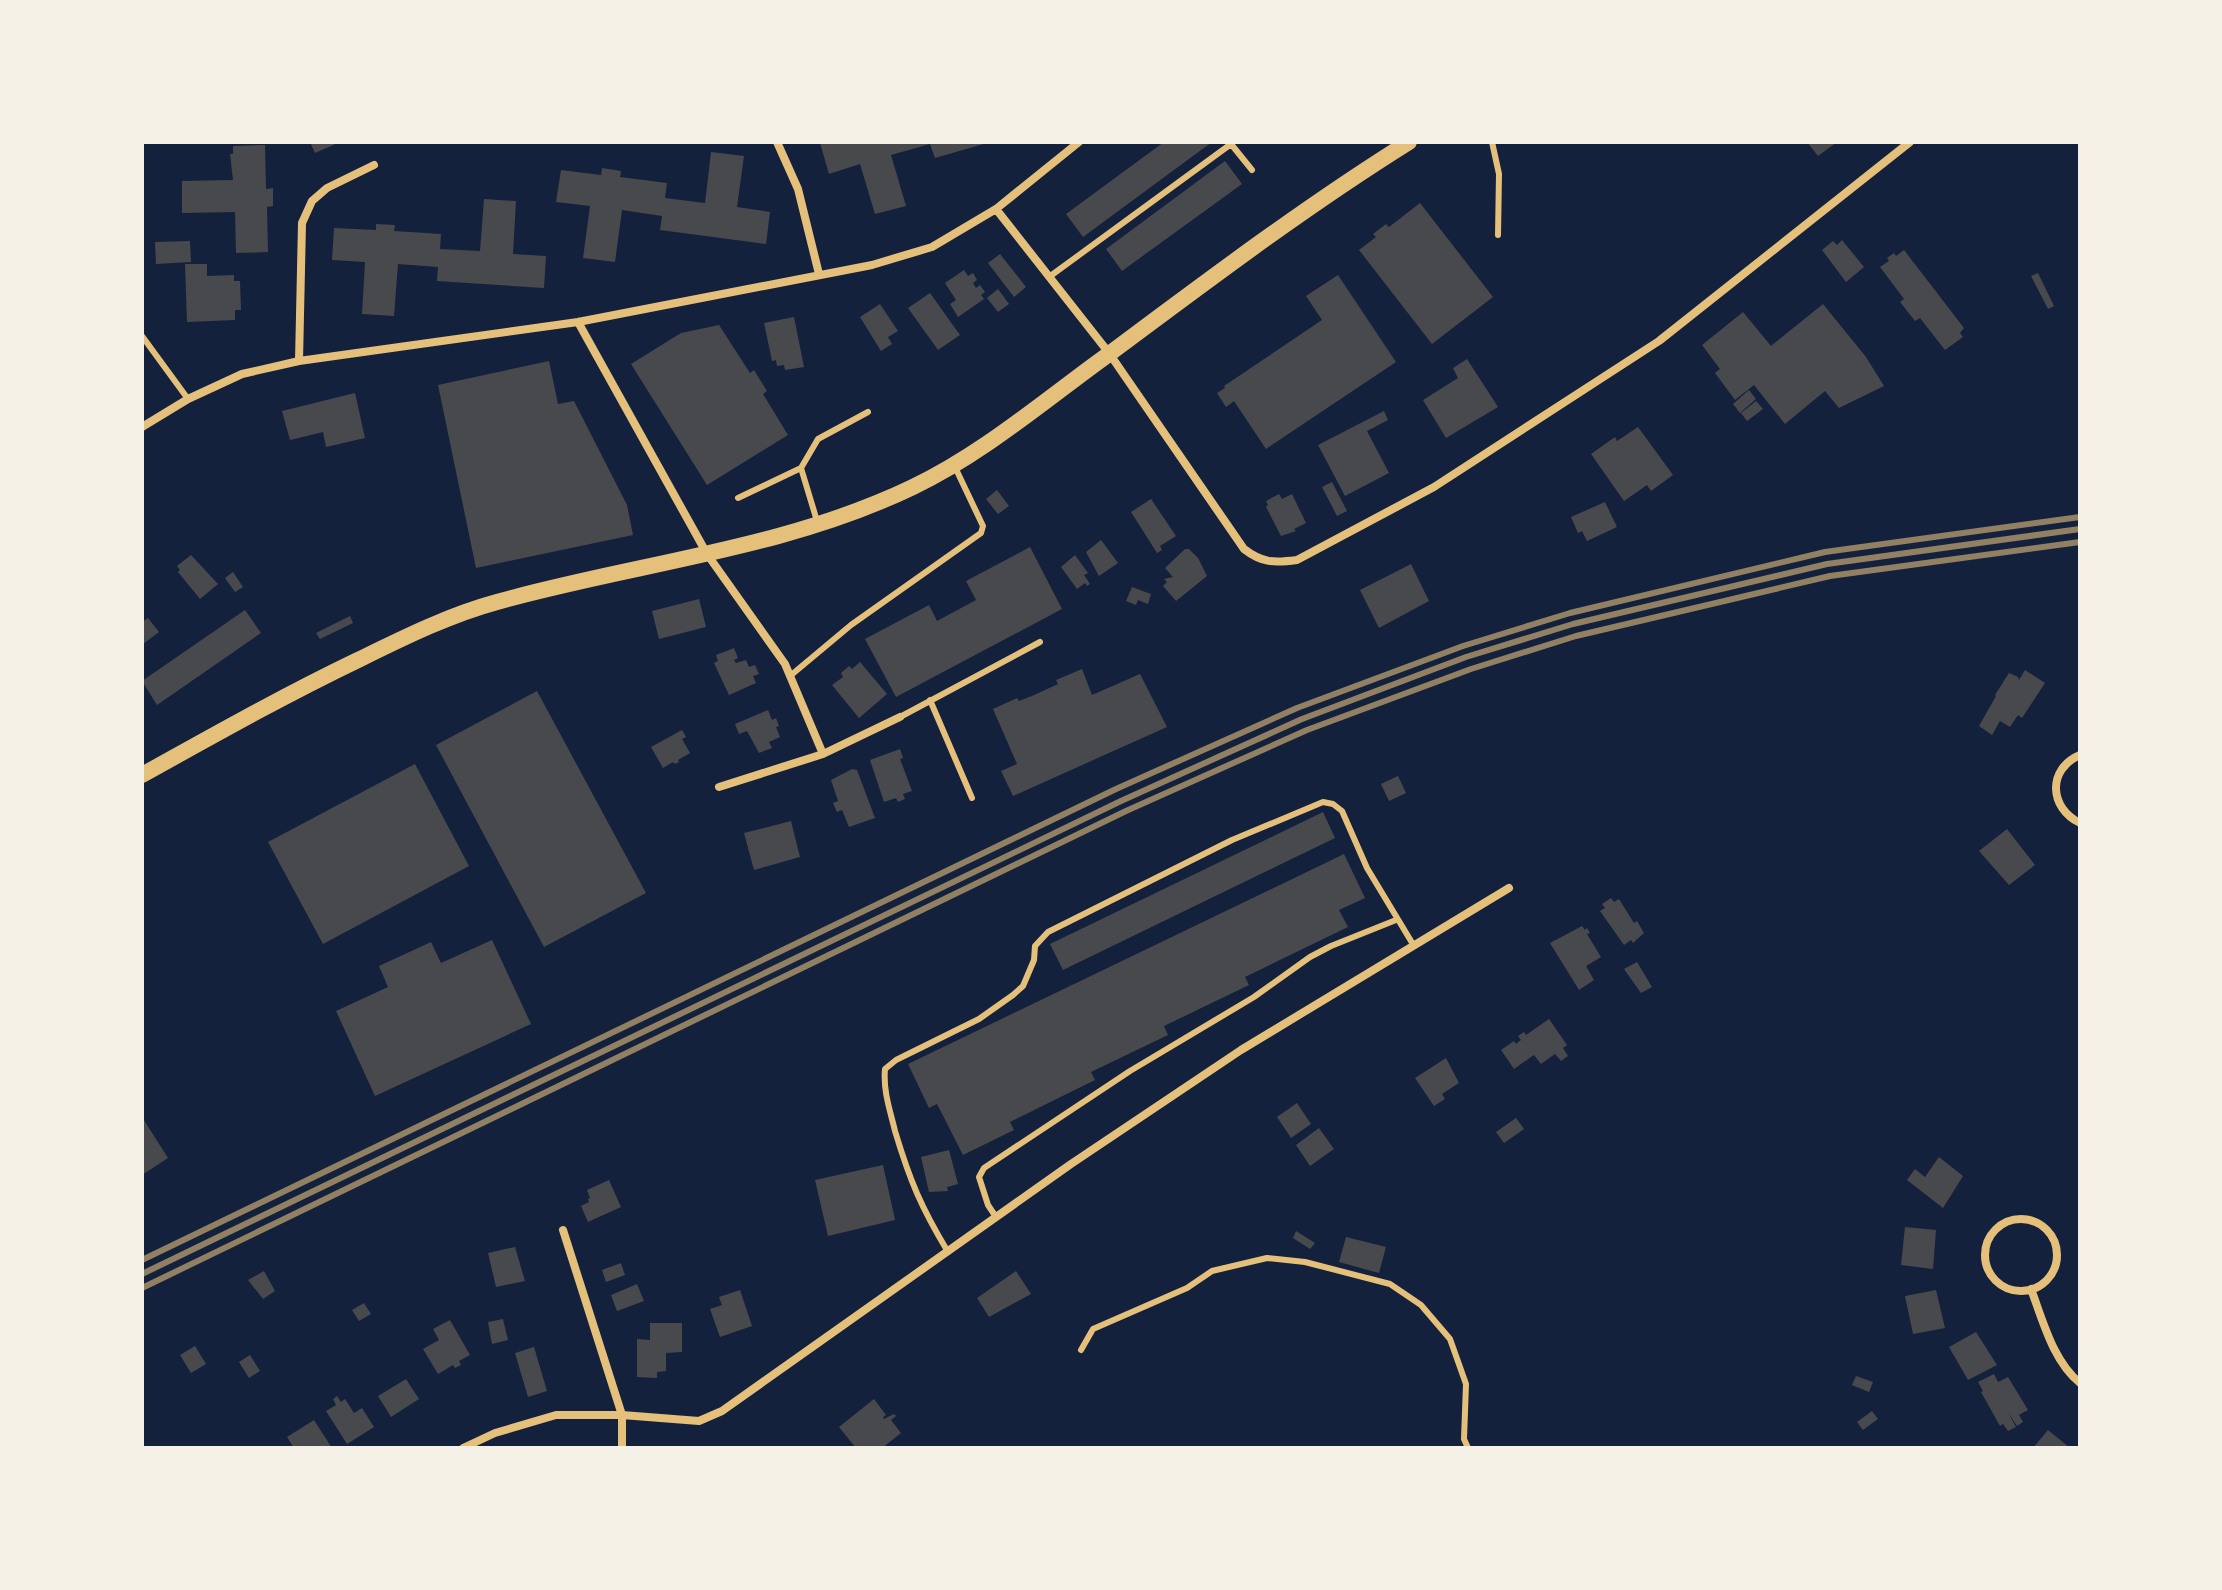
<svg xmlns="http://www.w3.org/2000/svg" width="2222" height="1590" font-family="'IBM Plex Sans',sans-serif">
	<style>
		.building { fill: #48494c }
		.lines { fill: none; stroke-linecap: round; stroke-linejoin: round }
		.service { stroke: #e5c07b; stroke-width: 6 }
		.minor { stroke: #e5c07b; stroke-width: 8 }
		.secondary { stroke: #e5c07b; stroke-width: 16 }
		.rail { stroke: #918062; stroke-width: 6 }
	</style>
	<rect width="100%" height="100%" fill="#14213d"/>
	<path class="building" d="M 310,142 L 340,142 L 315,153 Z
		M 1164,142 L 1212,142 L 1083,237 L 1066,214 Z
		M 1807,142 L 1837,142 L 1818,156 Z
		M 820,143 L 987,142 L 987,143 L 935,158 L 930,144 L 891,155 L 906,206 L 875,214 L 860,164 L 829,174 Z
		M 265,145 L 266,189 L 273,188 L 273,206 L 267,207 L 268,252 L 236,253 L 235,212 L 182,213 L 182,181 L 233,180 L 230,154 L 233,154 L 233,146 Z
		M 711,152 L 744,156 L 737,207 L 770,212 L 766,244 L 660,230 L 662,216 L 622,210 L 615,262 L 583,258 L 590,206 L 556,202 L 561,170 L 601,175 L 602,168 L 621,171 L 620,177 L 667,183 L 665,198 L 705,203 Z
		M 1225,161 L 1242,184 L 1122,271 L 1106,249 Z
		M 484,199 L 516,201 L 513,254 L 546,256 L 544,288 L 437,281 L 438,267 L 398,264 L 394,316 L 362,314 L 365,262 L 332,260 L 334,228 L 376,230 L 376,224 L 395,225 L 394,231 L 441,234 L 440,249 L 480,251 Z
		M 1420,203 L 1493,297 L 1432,344 L 1359,250 L 1376,237 L 1373,234 L 1386,224 L 1389,227 Z
		M 1842,240 L 1864,267 L 1846,282 L 1822,250 L 1833,241 L 1837,245 Z
		M 190,241 L 191,262 L 156,264 L 155,242 Z
		M 1904,250 L 1964,328 L 1960,333 L 1963,337 L 1945,350 L 1920,318 L 1915,321 L 1900,302 L 1904,299 L 1880,267 L 1889,261 L 1887,258 L 1894,253 L 1896,256 Z
		M 1000,254 L 1026,287 L 1014,297 L 988,263 Z
		M 185,264 L 207,264 L 207,276 L 234,275 L 234,281 L 240,281 L 241,310 L 235,310 L 235,320 L 187,322 Z
		M 964,270 L 968,276 L 973,273 L 977,280 L 973,283 L 976,288 L 980,285 L 985,292 L 981,295 L 984,299 L 958,317 L 950,304 L 956,300 L 945,283 Z
		M 2038,273 L 2054,306 L 2048,309 L 2031,276 Z
		M 1338,275 L 1396,362 L 1266,449 L 1234,401 L 1226,407 L 1217,393 L 1225,388 L 1224,386 L 1322,320 L 1306,296 Z
		M 998,289 L 1009,304 L 998,312 L 987,298 Z
		M 930,293 L 960,335 L 938,350 L 908,308 Z
		M 880,304 L 898,331 L 888,337 L 892,344 L 881,351 L 860,317 Z
		M 1823,304 L 1866,357 L 1884,386 L 1839,408 L 1825,391 L 1785,424 L 1754,385 L 1735,400 L 1715,373 L 1720,369 L 1702,345 L 1743,312 L 1771,346 Z
		M 794,317 L 804,367 L 785,370 L 784,365 L 777,366 L 776,360 L 772,361 L 764,323 Z
		M 719,325 L 750,373 L 754,370 L 767,391 L 763,394 L 788,435 L 707,485 L 631,364 L 681,333 Z
		M 1467,359 L 1498,407 L 1446,438 L 1423,400 L 1458,378 L 1453,368 Z
		M 549,361 L 558,404 L 574,401 L 627,505 L 633,535 L 476,568 L 438,385 Z
		M 1749,390 L 1756,399 L 1740,413 L 1733,404 Z
		M 355,393 L 365,438 L 326,447 L 323,432 L 290,440 L 282,411 Z
		M 1756,401 L 1763,409 L 1747,421 L 1741,413 Z
		M 1384,411 L 1388,420 L 1367,431 L 1389,473 L 1345,496 L 1318,445 Z
		M 1638,427 L 1673,475 L 1651,491 L 1647,485 L 1624,501 L 1591,454 L 1615,437 L 1617,441 Z
		M 1332,482 L 1347,511 L 1337,516 L 1322,487 Z
		M 997,490 L 1009,506 L 998,514 L 986,499 Z
		M 1279,494 L 1282,499 L 1292,494 L 1306,523 L 1294,529 L 1296,531 L 1281,536 L 1266,507 L 1268,505 L 1266,501 Z
		M 1151,499 L 1176,536 L 1160,546 L 1162,550 L 1157,553 L 1131,512 Z
		M 1605,502 L 1617,527 L 1587,541 L 1582,531 L 1578,533 L 1571,517 Z
		M 1101,540 L 1118,563 L 1099,576 L 1086,552 Z
		M 1030,547 L 1062,609 L 896,697 L 865,639 L 929,605 L 937,621 L 976,600 L 966,581 Z
		M 1185,549 L 1189,549 L 1198,558 L 1207,576 L 1176,601 L 1163,586 L 1167,582 L 1164,579 L 1173,577 L 1165,568 Z
		M 191,555 L 218,584 L 200,599 L 178,572 L 180,570 L 177,566 Z
		M 1075,555 L 1088,573 L 1084,575 L 1090,584 L 1087,586 L 1085,583 L 1077,589 L 1061,567 Z
		M 1411,564 L 1429,601 L 1379,628 L 1360,590 Z
		M 233,572 L 243,587 L 235,592 L 225,578 Z
		M 1132,587 L 1151,594 L 1148,604 L 1138,600 L 1136,605 L 1126,601 Z
		M 699,599 L 706,627 L 659,639 L 652,611 Z
		M 245,610 L 261,633 L 157,705 L 142,681 Z
		M 350,616 L 353,623 L 320,639 L 316,633 Z
		M 148,618 L 159,632 L 143,644 L 142,622 Z
		M 734,648 L 738,658 L 734,660 L 736,663 L 746,660 L 749,667 L 755,665 L 759,674 L 753,676 L 756,683 L 729,695 L 714,663 L 718,661 L 716,655 Z
		M 860,662 L 887,694 L 859,718 L 832,685 L 843,677 L 841,673 L 849,666 L 852,669 Z
		M 1082,669 L 1092,695 L 1140,674 L 1167,727 L 1013,796 L 1001,771 L 1017,764 L 993,709 L 1017,698 L 1019,701 L 1032,696 L 1058,684 L 1056,680 Z
		M 2025,670 L 2045,683 L 2022,718 L 2018,715 L 2010,727 L 2000,721 L 1992,735 L 1979,726 L 1996,696 L 1995,695 L 2009,673 L 2018,677 L 2019,680 Z
		M 537,691 L 646,893 L 544,947 L 436,745 Z
		M 768,710 L 772,720 L 776,718 L 779,726 L 776,727 L 780,737 L 769,742 L 772,748 L 759,753 L 747,731 L 739,734 L 735,724 Z
		M 682,730 L 686,737 L 682,739 L 690,753 L 678,760 L 679,762 L 675,764 L 673,762 L 663,768 L 651,747 Z
		M 900,749 L 903,758 L 900,759 L 912,791 L 903,794 L 905,799 L 898,802 L 896,798 L 884,802 L 870,760 Z
		M 415,764 L 469,866 L 323,944 L 268,842 Z
		M 852,769 L 857,770 L 875,818 L 849,827 L 842,810 L 837,812 L 833,803 L 838,801 L 831,780 Z
		M 1398,776 L 1406,793 L 1389,801 L 1381,784 Z
		M 1323,812 L 1335,838 L 1063,970 L 1050,944 Z
		M 791,821 L 800,857 L 754,870 L 744,833 Z
		M 2007,829 L 2035,865 L 2009,885 L 1979,851 Z
		M 1344,854 L 1365,898 L 1339,910 L 1348,927 L 1245,977 L 1249,985 L 1164,1026 L 1168,1035 L 1091,1072 L 1095,1080 L 1010,1122 L 1014,1130 L 963,1155 L 937,1104 L 929,1108 L 908,1064 Z
		M 1611,898 L 1614,902 L 1619,899 L 1634,923 L 1637,921 L 1644,933 L 1633,943 L 1631,940 L 1624,945 L 1600,911 L 1605,908 L 1602,904 Z
		M 1582,926 L 1585,930 L 1587,928 L 1590,933 L 1587,934 L 1601,957 L 1586,966 L 1594,980 L 1579,990 L 1550,943 Z
		M 492,940 L 531,1024 L 375,1096 L 336,1011 L 388,987 L 379,966 L 431,942 L 441,963 Z
		M 1637,962 L 1652,987 L 1641,993 L 1624,969 Z
		M 1549,1019 L 1567,1045 L 1563,1048 L 1568,1056 L 1561,1061 L 1555,1054 L 1541,1064 L 1534,1055 L 1514,1069 L 1501,1050 L 1514,1041 L 1516,1044 L 1521,1040 L 1518,1036 L 1524,1032 L 1526,1035 Z
		M 1446,1058 L 1459,1083 L 1442,1094 L 1445,1099 L 1434,1106 L 1415,1078 Z
		M 1297,1103 L 1311,1124 L 1291,1138 L 1277,1117 Z
		M 142,1117 L 168,1158 L 142,1175 Z
		M 1516,1118 L 1524,1129 L 1504,1143 L 1496,1132 Z
		M 1319,1128 L 1334,1149 L 1310,1166 L 1296,1145 Z
		M 949,1150 L 958,1184 L 947,1187 L 948,1191 L 929,1192 L 921,1157 Z
		M 1939,1157 L 1963,1176 L 1943,1208 L 1907,1180 L 1915,1169 L 1925,1177 Z
		M 883,1165 L 895,1220 L 828,1236 L 815,1180 Z
		M 609,1180 L 621,1207 L 588,1222 L 581,1206 L 589,1202 L 588,1199 L 590,1198 L 587,1190 Z
		M 1905,1227 L 1936,1230 L 1933,1269 L 1901,1265 Z
		M 1296,1231 L 1315,1243 L 1310,1249 L 1293,1238 Z
		M 1346,1237 L 1386,1247 L 1379,1273 L 1339,1262 Z
		M 515,1247 L 525,1281 L 496,1287 L 488,1253 Z
		M 621,1263 L 625,1275 L 606,1282 L 602,1270 Z
		M 264,1271 L 275,1291 L 263,1299 L 248,1280 Z
		M 1016,1271 L 1031,1294 L 989,1317 L 977,1298 Z
		M 637,1284 L 644,1301 L 617,1311 L 611,1295 Z
		M 740,1290 L 752,1326 L 720,1337 L 710,1309 L 722,1305 L 719,1297 Z
		M 1936,1290 L 1945,1328 L 1913,1334 L 1905,1296 Z
		M 364,1303 L 371,1314 L 359,1321 L 352,1310 Z
		M 503,1319 L 508,1340 L 492,1344 L 488,1322 Z
		M 450,1320 L 470,1355 L 459,1361 L 461,1365 L 455,1368 L 453,1365 L 438,1374 L 423,1349 L 439,1340 L 433,1329 Z
		M 650,1323 L 682,1323 L 682,1352 L 666,1353 L 666,1371 L 657,1372 L 657,1378 L 637,1377 L 637,1339 L 650,1340 Z
		M 1976,1332 L 1997,1365 L 1968,1380 L 1949,1347 Z
		M 195,1346 L 206,1364 L 191,1373 L 180,1355 Z
		M 534,1347 L 547,1391 L 528,1397 L 515,1353 Z
		M 250,1355 L 260,1371 L 249,1378 L 239,1362 Z
		M 1994,1374 L 1998,1382 L 2008,1377 L 2028,1410 L 2019,1415 L 2023,1422 L 2017,1426 L 2008,1412 L 2016,1427 L 2008,1431 L 2003,1424 L 2000,1426 L 1981,1392 L 1983,1391 L 1978,1382 Z
		M 1856,1376 L 1873,1382 L 1869,1392 L 1852,1385 Z
		M 406,1379 L 419,1399 L 391,1417 L 378,1396 Z
		M 337,1396 L 341,1402 L 345,1399 L 354,1413 L 362,1408 L 374,1427 L 347,1444 L 326,1411 L 336,1405 L 333,1399 Z
		M 874,1399 L 886,1415 L 883,1417 L 884,1419 L 894,1414 L 896,1416 L 891,1420 L 901,1433 L 882,1448 L 856,1448 L 839,1427 Z
		M 1872,1411 L 1878,1419 L 1863,1430 L 1857,1422 Z
		M 314,1420 L 332,1448 L 294,1448 L 287,1437 Z
		M 2048,1430 L 2070,1448 L 2033,1448 Z"/>
	<g class="lines">
		<path class="service" d="M 1492,142 L 1499,174 L 1498,235
			M 1049,277 L 1231,144 L 1252,170
			M 142,336 L 188,399
			M 738,498 L 801,468
			M 817,521 L 801,468 L 818,439 L 868,412
			M 790,676 L 851,625 L 981,533 L 983,526 L 955,467
			M 930,700 L 972,798
			M 900,717 L 1040,642
			M 996,1217 L 988,1205 L 979,1177 L 984,1168 L 1130,1071 L 1254,997 L 1310,957 L 1331,946 L 1396,920
			M 948,1252 C 921,1207 910,1181 895,1131 C 890,1110 883,1091 885,1069 L 896,1060 L 979,1019 L 1013,995 L 1023,986 L 1034,960 L 1035,946 L 1048,932 L 1232,840 L 1323,802 L 1333,804 L 1342,811 L 1367,868 L 1414,946
			M 1081,1350 L 1093,1329 L 1187,1288 L 1212,1271 L 1267,1258 L 1305,1262 L 1390,1284 L 1421,1305 L 1450,1339 L 1466,1384 L 1464,1439 L 1468,1448"/>
		<path class="minor" d="M 777,142 L 798,189 L 819,274
			M 996,209 L 1109,353 L 1244,549 C 1262,563 1274,563 1297,560 L 1434,487 L 1659,341 L 1910,142
			M 578,322 L 707,554 L 785,664 L 823,754
			M 299,361 L 302,223 L 312,201 L 327,188 L 374,165
			M 142,427 L 188,399 L 242,374 L 299,361 L 578,322 L 872,265 L 932,247 L 996,209 L 1079,142
			M 2080,755 C 2047,769 2049,808 2080,823
			M 719,787 L 823,754 L 900,717
			M1985 1255a36 36 0 1 1 72 0a36 36 0 1 1-72 0Z
			M 563,1230 L 622,1415 L 622,1448
			M 2031,1289 C 2043,1321 2053,1361 2080,1383
			M 463,1448 L 495,1433 L 556,1415 L 622,1415 L 699,1421 L 722,1411 L 1071,1164 L 1241,1050 L 1509,888"/>
		<path class="secondary" d="M 142,775 C 214,735 285,695 358,660 C 403,638 449,615 497,602 C 636,563 782,550 913,487 C 984,453 1045,400 1109,354 C 1207,281 1305,207 1409,142"/>
		<path class="rail" d="M 142,1260 L 1116,789 L 1297,708 L 1463,646 L 1570,613 L 1825,552 L 2080,517
			M 142,1274 L 1121,801 L 1302,719 L 1466,657 L 1573,624 L 1827,564 L 2080,529
			M 142,1288 L 1126,811 L 1307,730 L 1471,669 L 1576,636 L 1830,576 L 2080,542"/>
	</g>
	<rect width="2222" height="1590" fill="none" stroke="#f6f1e7" stroke-width="288"/>
</svg>
